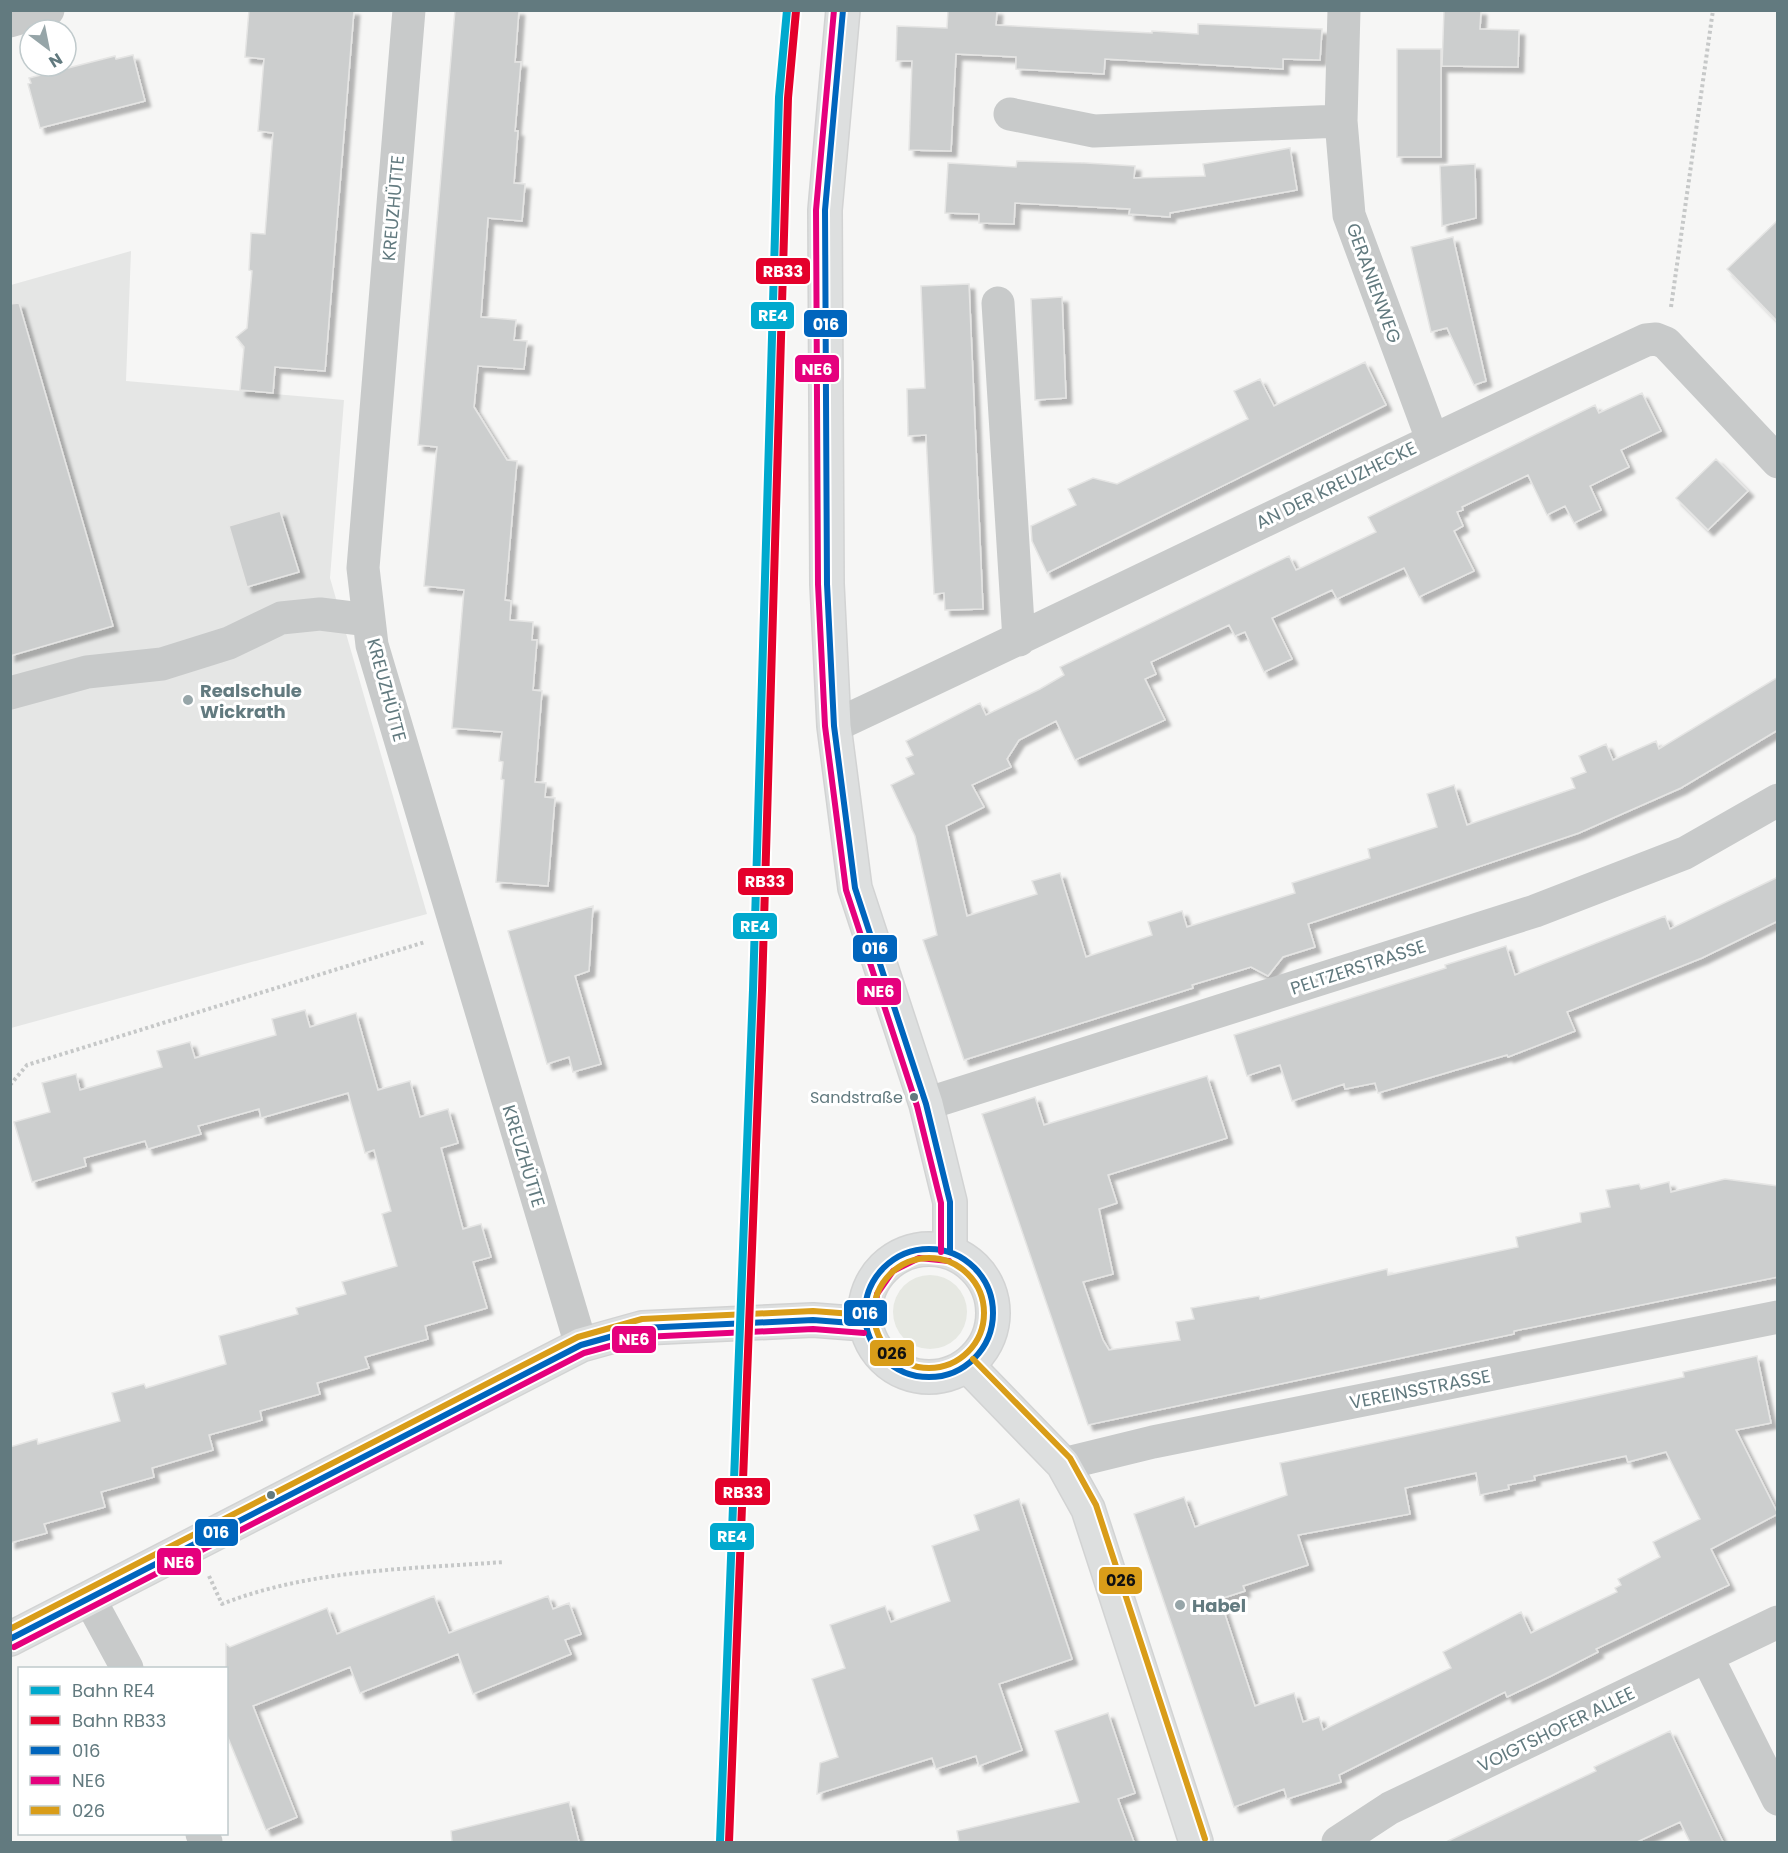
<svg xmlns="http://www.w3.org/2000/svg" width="1788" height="1853" font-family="Poppins,sans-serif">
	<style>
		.built { fill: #e5e6e5 }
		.green { fill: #e6e8e2 }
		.building { fill: #cccece; stroke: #e5e5e4; stroke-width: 1.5; fill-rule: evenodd; filter: url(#shadow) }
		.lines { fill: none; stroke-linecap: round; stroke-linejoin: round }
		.major-casing { stroke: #d2d3d3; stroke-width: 36 }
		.path { stroke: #c6c8c8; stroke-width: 4; stroke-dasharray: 3 3; stroke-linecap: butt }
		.minor { stroke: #c8caca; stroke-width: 33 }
		.major { stroke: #dddfdf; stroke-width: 33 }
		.bus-1-casing { stroke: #fff; stroke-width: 10 }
		.bus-2-casing { stroke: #fff; stroke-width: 10 }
		.bus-3-casing { stroke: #fff; stroke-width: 10 }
		.bus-1 { stroke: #0065bd; stroke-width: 6 }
		.bus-2 { stroke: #e5007d; stroke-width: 6 }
		.bus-3 { stroke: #d99d19; stroke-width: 6 }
		.rail-1-casing { stroke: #fff; stroke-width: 12 }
		.rail-2-casing { stroke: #fff; stroke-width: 12 }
		.rail-1 { stroke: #00a9ce; stroke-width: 8 }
		.rail-2 { stroke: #e4002b; stroke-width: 8 }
		.poi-dot { fill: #96a5a8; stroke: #fff; stroke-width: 2 }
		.bus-dot { fill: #627a7f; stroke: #fff; stroke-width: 2 }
		.labels { text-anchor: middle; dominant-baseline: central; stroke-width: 6; stroke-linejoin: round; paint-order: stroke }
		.bus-label { font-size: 16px; fill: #627a7f; stroke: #fff; text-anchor: end }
		.street-label { font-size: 18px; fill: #627a7f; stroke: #fff }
		.poi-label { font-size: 18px; font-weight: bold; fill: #627a7f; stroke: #fff; text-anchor: start }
		.line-badge { stroke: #fff; stroke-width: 2 }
		.badge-label { font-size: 16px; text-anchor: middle; font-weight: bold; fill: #fff }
		.pale-badge-label { font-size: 16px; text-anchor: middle; font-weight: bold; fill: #111 }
	</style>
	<defs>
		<filter id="shadow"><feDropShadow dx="5.5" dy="5.5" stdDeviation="1.5" flood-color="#0004"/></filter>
	</defs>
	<rect width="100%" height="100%" fill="#f6f6f5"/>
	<path class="built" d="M 131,251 L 126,381 L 344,400 L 330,578 L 427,914 L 11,1028 L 11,285 Z"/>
	<path class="green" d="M893 1312a37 37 0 1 1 74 0a37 37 0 1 1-74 0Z"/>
	<path class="building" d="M 249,10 L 354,10 L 325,371 L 275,367 L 273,393 L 240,390 L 244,347 L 236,337 L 247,328 L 252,271 L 249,270 L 251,233 L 265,234 L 273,133 L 258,131 L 264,59 L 245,57 Z
		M 455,10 L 519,10 L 515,62 L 521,62 L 515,131 L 518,131 L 514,183 L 525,184 L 522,221 L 488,218 L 481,317 L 516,320 L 514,340 L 527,341 L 524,369 L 478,366 L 474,407 L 507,460 L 517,461 L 505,600 L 511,601 L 510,620 L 533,622 L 532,640 L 537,640 L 533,690 L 542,691 L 535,782 L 546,783 L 545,797 L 555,798 L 548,886 L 496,882 L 504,780 L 501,779 L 503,762 L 499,761 L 502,732 L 452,728 L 464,590 L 424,586 L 437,447 L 418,445 Z
		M 948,10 L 997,10 L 996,25 L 1152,33 L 1152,31 L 1198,34 L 1198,24 L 1322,29 L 1320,60 L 1283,59 L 1283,69 L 1105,59 L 1104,74 L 1016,69 L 1016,57 L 956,54 L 951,151 L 909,150 L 912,61 L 896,61 L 897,26 L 947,28 Z
		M 1444,10 L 1481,10 L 1480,29 L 1519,30 L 1518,67 L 1442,66 Z
		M 1397,49 L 1441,49 L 1441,157 L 1397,157 Z
		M 133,55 L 145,101 L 40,128 L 28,84 L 31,83 L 29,78 L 115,56 L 116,59 Z
		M 1290,148 L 1297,190 L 1170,213 L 1170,217 L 1129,214 L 1130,209 L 1015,203 L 1014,224 L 979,223 L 979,214 L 945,213 L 948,163 L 1016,167 L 1017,161 L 1086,163 L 1135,166 L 1134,178 L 1205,176 L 1203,164 Z
		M 1475,164 L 1476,218 L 1442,226 L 1440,166 Z
		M 1778,220 L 1778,322 L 1727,269 Z
		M 1453,237 L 1486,381 L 1474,385 L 1447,328 L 1431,332 L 1411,247 Z
		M 969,284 L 983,609 L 945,610 L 944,593 L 934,594 L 926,435 L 908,436 L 907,389 L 925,388 L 921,286 Z
		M 1062,297 L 1066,398 L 1035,400 L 1031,299 Z
		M 19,303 L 113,626 L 10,656 L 10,304 Z
		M 1365,362 L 1386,405 L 1047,573 L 1032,541 L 1031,526 L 1076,505 L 1068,489 L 1093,478 L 1117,484 L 1248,419 L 1234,391 L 1260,379 L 1274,406 Z
		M 1642,393 L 1661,431 L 1621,450 L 1629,467 L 1590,486 L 1601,510 L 1574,523 L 1565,506 L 1547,515 L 1528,475 L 1462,507 L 1463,510 L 1457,512 L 1463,526 L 1454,531 L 1474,571 L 1419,597 L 1404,568 L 1337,599 L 1332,590 L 1272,618 L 1292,659 L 1264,672 L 1245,632 L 1235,636 L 1229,625 L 1151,662 L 1156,674 L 1145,679 L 1165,720 L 1075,760 L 1056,721 L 1019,740 L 1007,759 L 1011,767 L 972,785 L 984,807 L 946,826 L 967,916 L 1037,894 L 1032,881 L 1060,873 L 1086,957 L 1152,935 L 1148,922 L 1182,911 L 1187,927 L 1295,893 L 1292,883 L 1370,858 L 1368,849 L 1437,827 L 1427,794 L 1454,785 L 1467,825 L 1575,788 L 1571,778 L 1586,772 L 1579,756 L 1606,744 L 1613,760 L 1656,741 L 1659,749 L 1778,677 L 1778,730 L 1681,788 L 1579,833 L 1308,924 L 1315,947 L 1283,957 L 1268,976 L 1251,967 L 1192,985 L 1193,988 L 964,1060 L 923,940 L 937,935 L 915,836 L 891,785 L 914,774 L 906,758 L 913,755 L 906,741 L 980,703 L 986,715 L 1040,689 L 1064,675 L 1060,667 L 1289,556 L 1296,570 L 1303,567 L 1376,532 L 1368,517 L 1595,405 L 1599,413 Z
		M 1716,459 L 1748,491 L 1708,530 L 1676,498 Z
		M 280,511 L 299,572 L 247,587 L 229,526 Z
		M 1778,877 L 1778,921 L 1702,958 L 1567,1012 L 1575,1031 L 1508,1057 L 1507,1055 L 1378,1093 L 1375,1083 L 1345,1089 L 1344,1084 L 1292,1101 L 1280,1065 L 1247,1076 L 1234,1035 L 1446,968 L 1445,965 L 1506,946 L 1515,975 L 1665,916 L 1670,929 Z
		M 593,906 L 589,971 L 575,976 L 601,1064 L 573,1072 L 569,1057 L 547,1064 L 508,931 Z
		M 305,1010 L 310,1027 L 356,1013 L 378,1090 L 410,1081 L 420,1117 L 448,1109 L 458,1143 L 441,1148 L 463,1229 L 481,1224 L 491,1257 L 473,1262 L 487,1308 L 425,1326 L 428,1339 L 365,1357 L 369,1368 L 317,1383 L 320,1394 L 260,1411 L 262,1420 L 209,1435 L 213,1450 L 152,1468 L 154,1477 L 101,1492 L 105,1507 L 44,1524 L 47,1533 L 10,1543 L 10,1447 L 37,1439 L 38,1444 L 120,1421 L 112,1393 L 144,1384 L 146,1388 L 226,1364 L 219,1336 L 298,1314 L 296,1308 L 346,1294 L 342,1282 L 397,1266 L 382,1214 L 391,1211 L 374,1150 L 365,1153 L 348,1093 L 261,1118 L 259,1109 L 198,1126 L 201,1134 L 148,1149 L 145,1141 L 84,1158 L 86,1166 L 32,1182 L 14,1122 L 50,1112 L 42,1083 L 76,1074 L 80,1090 L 162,1067 L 157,1051 L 190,1042 L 195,1058 L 276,1035 L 272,1019 Z
		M 1207,1076 L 1227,1138 L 1108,1175 L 1117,1203 L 1099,1209 L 1113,1274 L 1083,1282 L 1103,1340 L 1109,1350 L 1180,1340 L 1176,1322 L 1194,1319 L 1191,1308 L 1259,1296 L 1260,1299 L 1387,1269 L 1388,1275 L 1518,1247 L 1516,1237 L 1581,1222 L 1580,1213 L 1610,1207 L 1606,1190 L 1639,1184 L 1641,1189 L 1669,1182 L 1671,1192 L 1725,1179 L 1778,1186 L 1778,1277 L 1514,1331 L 1514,1334 L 1088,1425 L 982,1114 L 1035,1097 L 1044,1125 Z
		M 1757,1356 L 1771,1423 L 1736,1430 L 1778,1514 L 1711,1549 L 1729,1585 L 1596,1649 L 1598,1652 L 1551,1676 L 1507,1697 L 1505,1692 L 1339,1775 L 1341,1782 L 1287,1799 L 1284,1789 L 1234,1807 L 1134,1514 L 1184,1497 L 1195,1527 L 1287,1495 L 1280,1463 L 1684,1377 L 1683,1372 ZM 1666,1452 L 1700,1519 L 1653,1542 L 1660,1557 L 1618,1579 L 1621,1585 L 1615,1588 L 1617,1592 L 1531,1633 L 1521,1612 L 1443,1652 L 1451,1668 L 1323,1730 L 1319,1717 L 1303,1722 L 1294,1693 L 1255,1706 L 1220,1599 L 1245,1591 L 1243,1586 L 1308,1565 L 1298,1535 L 1410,1514 L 1405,1488 L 1476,1473 L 1480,1495 L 1509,1489 L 1508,1485 L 1535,1480 L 1534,1476 L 1626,1456 L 1628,1462 Z
		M 1019,1499 L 1072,1659 L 999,1684 L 1022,1750 L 979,1766 L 976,1756 L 936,1769 L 932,1758 L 817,1794 L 820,1763 L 838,1757 L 812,1679 L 845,1668 L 830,1625 L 885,1606 L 891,1622 L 950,1601 L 932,1546 L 979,1530 L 974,1515 Z
		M 434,1596 L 449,1633 L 548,1596 L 553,1609 L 569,1603 L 581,1634 L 565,1640 L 571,1654 L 473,1694 L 458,1654 L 360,1693 L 350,1667 L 253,1706 L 297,1817 L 266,1830 L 226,1733 L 226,1644 L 230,1647 L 327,1608 L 337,1634 Z
		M 1108,1713 L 1135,1793 L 1118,1799 L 1134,1842 L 959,1842 L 957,1831 L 1079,1802 L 1055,1731 Z
		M 1670,1731 L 1723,1842 L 1690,1842 L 1680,1822 L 1637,1842 L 1446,1842 L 1596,1771 L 1594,1767 Z
		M 569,1802 L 579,1842 L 452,1842 L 451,1831 Z"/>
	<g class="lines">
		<g class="major-casing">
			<path id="major" d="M 843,10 L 825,210 L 827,584 L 834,726 L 855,888 L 926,1104 L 950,1202 L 950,1252
				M865 1313a64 64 0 1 1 128 0a64 64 0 1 1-128 0Z
				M 967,1365 L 1063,1464 L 1088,1509 L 1196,1842
				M 10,1639 L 581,1345 L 642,1328 L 813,1320 L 865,1324"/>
		</g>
		<path class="path" d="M 1671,307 L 1713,10
			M 10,1085 L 27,1065 L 425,942
			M 209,1576 L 222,1604 C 311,1569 410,1569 504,1562"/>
		<path class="minor" d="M 409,10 L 363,568 L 372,645 L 581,1345
			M 1344,10 L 1341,121 L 1349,215 L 1432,439
			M 10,21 L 48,10
			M 1010,114 L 1094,131 L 1341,121
			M 998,303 L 1019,640
			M 10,693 L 87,672 L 162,664 L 229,643 L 281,618 L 320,614 L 369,620
			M 834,726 C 1106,599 1374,466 1646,340 L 1656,339 L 1666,343 L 1778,462
			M 926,1104 L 1535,911 L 1685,853 L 1778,800
			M 1063,1464 L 1153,1442 L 1778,1317
			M 89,1598 L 127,1668
			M 1707,1657 L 1778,1799
			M 202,1834 L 206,1842
			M 1338,1842 L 1390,1808 L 1778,1622"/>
		<use href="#major" class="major"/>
		<g class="bus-1-casing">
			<path id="bus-1" d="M 843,10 L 825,210 L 827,584 L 834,726 L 855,888 L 926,1104 L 950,1202 L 950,1252
				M865 1313a64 64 0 1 1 128 0a64 64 0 1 1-128 0Z
				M 10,1639 L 581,1345 L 642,1328 L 813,1320 L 865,1324"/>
		</g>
		<g class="bus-2-casing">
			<path id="bus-2" d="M 834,10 L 816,210 L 818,584 L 825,726 L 846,890 L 917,1106 L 941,1203 L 941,1252
				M 874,1325 L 877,1294 L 893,1271 L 919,1258 L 949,1261
				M 14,1647 L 584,1353 L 643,1337 L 813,1329 L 864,1333"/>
		</g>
		<g class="bus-3-casing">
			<path id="bus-3" d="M874 1313a55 55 0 1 1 110 0a55 55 0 1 1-110 0Z
				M 973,1359 L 1070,1458 L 1096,1505 L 1205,1839
				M 10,1629 L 578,1337 L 642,1319 L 813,1311 L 866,1315"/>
		</g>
		<use href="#bus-1" class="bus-1"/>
		<use href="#bus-2" class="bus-2"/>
		<use href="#bus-3" class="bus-3"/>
		<g class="rail-1-casing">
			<path id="rail-1" d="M 720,1842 L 753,990 L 779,97 L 787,10"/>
		</g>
		<g class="rail-2-casing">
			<path id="rail-2" d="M 729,1842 L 762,990 L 788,98 L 796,11"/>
		</g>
		<use href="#rail-1" class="rail-1"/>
		<use href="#rail-2" class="rail-2"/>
	</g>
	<g class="poi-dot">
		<circle cx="188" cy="700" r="6"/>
		<circle cx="1180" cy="1605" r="6"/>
	</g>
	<g class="bus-dot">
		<circle cx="914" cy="1097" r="5"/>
		<circle cx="271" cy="1495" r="5"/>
	</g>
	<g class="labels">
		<g class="bus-label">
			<text x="903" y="1097">Sandstraße</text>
		</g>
		<g class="street-label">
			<text transform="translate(393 208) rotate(-85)">KREUZHÜTTE</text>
			<text transform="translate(1374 283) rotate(70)">GERANIENWEG</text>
			<text transform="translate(1336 485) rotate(-26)">AN DER KREUZHECKE</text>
			<text transform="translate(387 690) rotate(75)">KREUZHÜTTE</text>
			<text transform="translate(1358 967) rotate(-18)">PELTZERSTRASSE</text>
			<text transform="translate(524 1156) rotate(73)">KREUZHÜTTE</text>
			<text transform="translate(1420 1389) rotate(-11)">VEREINSSTRASSE</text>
			<text transform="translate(1556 1729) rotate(-26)">VOIGTSHOFER ALLEE</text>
		</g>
		<g class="poi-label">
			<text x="200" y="690">Realschule<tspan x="200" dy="21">Wickrath</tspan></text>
			<text x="1192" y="1605">Habel</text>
		</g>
	</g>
	<g class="line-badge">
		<rect x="755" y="257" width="56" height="28" rx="6" fill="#e4002b"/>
		<rect x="750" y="301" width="45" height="29" rx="6" fill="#00a9ce"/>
		<rect x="803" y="309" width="45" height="29" rx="6" fill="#0065bd"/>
		<rect x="794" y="354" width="46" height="29" rx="6" fill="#e5007d"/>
		<rect x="737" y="867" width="57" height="29" rx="6" fill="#e4002b"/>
		<rect x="732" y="912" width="46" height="28" rx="6" fill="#00a9ce"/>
		<rect x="852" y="934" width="46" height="29" rx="6" fill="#0065bd"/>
		<rect x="856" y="977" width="46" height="29" rx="6" fill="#e5007d"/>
		<rect x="843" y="1299" width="45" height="28" rx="6" fill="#0065bd"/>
		<rect x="611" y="1325" width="46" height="29" rx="6" fill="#e5007d"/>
		<rect x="869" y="1339" width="46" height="28" rx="6" fill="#d99d19"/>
		<rect x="714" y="1477" width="57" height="29" rx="6" fill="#e4002b"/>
		<rect x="194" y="1518" width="45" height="29" rx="6" fill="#0065bd"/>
		<rect x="709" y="1522" width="46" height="29" rx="6" fill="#00a9ce"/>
		<rect x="156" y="1547" width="46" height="29" rx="6" fill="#e5007d"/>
		<rect x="1098" y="1566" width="45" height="29" rx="6" fill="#d99d19"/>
	</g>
	<g class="badge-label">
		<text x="783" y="277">RB33</text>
		<text x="773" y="321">RE4</text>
		<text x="826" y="330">016</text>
		<text x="817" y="375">NE6</text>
		<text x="765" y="887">RB33</text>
		<text x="755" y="932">RE4</text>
		<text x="875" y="954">016</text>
		<text x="879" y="997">NE6</text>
		<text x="865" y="1319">016</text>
		<text x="634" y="1345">NE6</text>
		<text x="743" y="1498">RB33</text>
		<text x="216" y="1538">016</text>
		<text x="732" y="1542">RE4</text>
		<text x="179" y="1568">NE6</text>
	</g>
	<g class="pale-badge-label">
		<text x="892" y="1359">026</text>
		<text x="1121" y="1586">026</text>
	</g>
	<rect width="1788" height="1853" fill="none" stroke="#627a7f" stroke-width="24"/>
	<rect x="18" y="1667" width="210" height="168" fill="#ffffff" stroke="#c0cacc" stroke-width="1.5"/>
	<rect x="30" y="1686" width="30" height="9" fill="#00a9ce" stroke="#c0cacc" stroke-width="1.5"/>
	<text x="72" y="1697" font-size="18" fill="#627a7f">Bahn RE4</text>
	<rect x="30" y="1716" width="30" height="9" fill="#e4002b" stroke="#c0cacc" stroke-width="1.5"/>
	<text x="72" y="1727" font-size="18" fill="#627a7f">Bahn RB33</text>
	<rect x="30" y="1746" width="30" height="9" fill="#0065bd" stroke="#c0cacc" stroke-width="1.5"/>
	<text x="72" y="1757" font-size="18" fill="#627a7f">016</text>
	<rect x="30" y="1776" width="30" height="9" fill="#e5007d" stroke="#c0cacc" stroke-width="1.5"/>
	<text x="72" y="1787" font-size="18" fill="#627a7f">NE6</text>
	<rect x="30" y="1806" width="30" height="9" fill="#d99d19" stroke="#c0cacc" stroke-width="1.5"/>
	<text x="72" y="1817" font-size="18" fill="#627a7f">026</text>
	<g transform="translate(48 48) rotate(148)"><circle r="28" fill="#ffffff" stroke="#c0cacc" stroke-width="1.5"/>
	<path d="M0-4.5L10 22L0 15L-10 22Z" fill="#96a5a8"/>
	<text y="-9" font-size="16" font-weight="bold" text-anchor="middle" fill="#627a7f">N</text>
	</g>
</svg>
